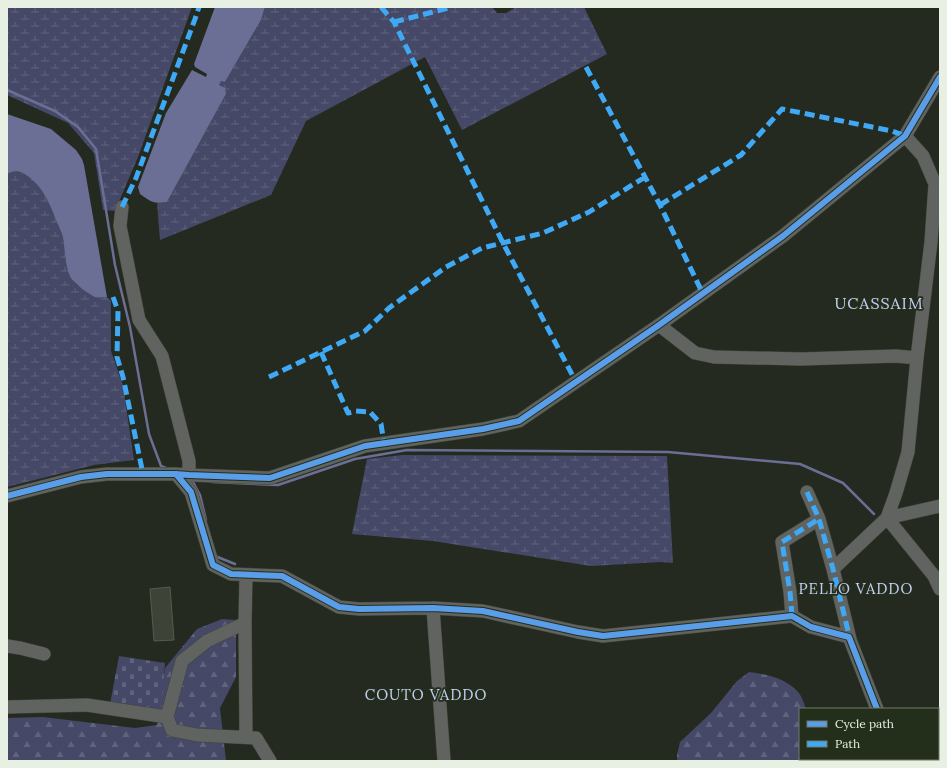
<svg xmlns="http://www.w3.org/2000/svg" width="947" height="768" font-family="Lora,serif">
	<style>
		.forest { fill: url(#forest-firs) }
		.wetland { fill: url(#wetland-marsh) }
		.cemetery { fill: url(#cemetery-stones) }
		.water { fill: #6b6f95 }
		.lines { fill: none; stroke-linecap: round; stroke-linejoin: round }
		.stream { stroke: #6b6f95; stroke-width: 2.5 }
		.building { fill: #3d4437; stroke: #555a51 }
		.minor-casing { stroke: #3f453b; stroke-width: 14 }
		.minor { stroke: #60635f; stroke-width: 13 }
		.quiet { stroke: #3fa9f5; stroke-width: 5; stroke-dasharray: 10 5; stroke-linecap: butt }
		.cycleway-casing { stroke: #232e1b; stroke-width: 8 }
		.cycleway { stroke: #5a9eea; stroke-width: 6 }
		.labels { text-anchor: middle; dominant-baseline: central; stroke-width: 3.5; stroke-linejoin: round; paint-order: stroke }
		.neighbourhood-label { font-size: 15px; letter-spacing: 1px; fill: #c7ccf7; stroke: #232e1b }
		.quarter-label { font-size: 16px; letter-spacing: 1px; fill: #c7ccf7; stroke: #232e1b }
	</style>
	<defs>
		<pattern id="forest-firs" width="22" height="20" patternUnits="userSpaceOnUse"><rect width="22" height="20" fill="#454866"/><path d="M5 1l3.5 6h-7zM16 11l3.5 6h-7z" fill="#60637c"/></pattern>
		<pattern id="wetland-marsh" width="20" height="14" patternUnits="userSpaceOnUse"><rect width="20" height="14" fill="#454866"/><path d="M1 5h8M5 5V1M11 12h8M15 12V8" fill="none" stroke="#60637c"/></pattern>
		<pattern id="cemetery-stones" width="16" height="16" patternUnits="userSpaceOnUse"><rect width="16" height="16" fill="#454866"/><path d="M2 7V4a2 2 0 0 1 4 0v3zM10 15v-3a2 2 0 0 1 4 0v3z" fill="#60637c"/></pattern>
	</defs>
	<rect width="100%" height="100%" fill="#242a1f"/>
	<path class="forest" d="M 222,619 L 236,620 L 236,677 L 220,708 L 226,761 L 7,761 L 7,718 L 43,717 L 135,728 L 157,725 L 165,668 L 197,629 Z
		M 749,672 C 766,674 786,678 798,692 C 802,696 804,704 806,709 L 800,709 L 800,759 L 828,759 L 828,761 L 677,761 L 677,755 L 680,742 L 711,713 L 737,681 Z"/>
	<path class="wetland" d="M 7,7 L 192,7 L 138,157 L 115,211 L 103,210 L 94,153 L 68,123 L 7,95 Z
		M 265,7 L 492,7 L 497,13 L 506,13 L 516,7 L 584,7 L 607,54 L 462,130 L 425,57 L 306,121 L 271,195 L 160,240 L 157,203 L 167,202 L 226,94 L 219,85 L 221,80 L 225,82 L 261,20 Z
		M 15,171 C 38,174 48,199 55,218 C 58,225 62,231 63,238 C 66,254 64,273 77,285 C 79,287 82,288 85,290 C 95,296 95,297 107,297 L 111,301 L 111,351 L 123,386 L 134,460 L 94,465 L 7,487 L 7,174 L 10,172 Z
		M 402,455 L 667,456 L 673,563 L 661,562 L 591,566 L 433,541 L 352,534 L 367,459 Z"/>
	<path class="cemetery" d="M 119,656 L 165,663 L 161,711 L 110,704 Z"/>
	<path class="water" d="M 215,7 L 265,7 L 261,20 L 225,82 L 221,81 L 219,85 L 225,88 L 226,94 L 167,202 C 152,204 152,202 140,194 L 138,187 L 166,113 L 192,70 L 206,77 L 207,74 L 195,67 L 194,64 Z
		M 7,114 L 51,129 L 76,150 L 82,159 L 84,165 L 107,297 C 104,297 99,298 95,297 C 87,293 76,285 71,278 C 65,268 65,250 63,238 C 62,232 58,225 55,218 C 49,202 43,188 29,177 C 22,171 15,169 7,174 Z"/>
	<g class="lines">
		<path class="stream" d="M 7,90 L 55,111 L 78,127 L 96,149 L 115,265 L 130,327 L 149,434 L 161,466 L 166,468
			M 193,482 L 200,495 L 206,520
			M 212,482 L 278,485 L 355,459 L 407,450 L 668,452 L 800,464 L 843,483 L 874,514
			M 215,556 L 235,564"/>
	</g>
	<path class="building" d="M 170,587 L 174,640 L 154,641 L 150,589 Z"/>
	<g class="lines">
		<g class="minor-casing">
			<path id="minor" d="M 122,207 L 120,226 L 139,320 L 162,356 L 189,461 L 189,475
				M 659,325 L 695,353 L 714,357 L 801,359 L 896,356 L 917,358
				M 176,474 L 191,492 L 213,565 L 231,574 L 282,576 L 339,607 L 359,609 L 433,608 L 483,611 L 578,632 L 603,636 L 792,616 L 811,627 L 849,637 L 877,709
				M 807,492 L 819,519 L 833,569 L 850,639
				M 7,496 L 81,477 L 107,474 L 176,474 L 189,475 L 270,478 L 365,446 L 483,429 L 519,421 L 659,325 L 783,236 L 905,136 L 940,77
				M 940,506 L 887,518 L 934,576 L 940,589
				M 833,569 L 887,518 L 896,493 L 908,452 L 917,358 L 931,242 L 935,184 L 923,156 L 905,136
				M 246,575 L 245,623 L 207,641 L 182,661 L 167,717 L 172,730 L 197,735 L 256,738 L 270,761
				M 433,608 L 444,761
				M 792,616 L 790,592 L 782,542 L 819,519
				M 245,623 L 246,737
				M 7,646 L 20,648 L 44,654
				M 7,707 L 87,705 L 167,717
				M 887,759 L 887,761"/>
		</g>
		<use href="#minor" class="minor"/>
		<path class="quiet" d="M 381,7 L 394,22 L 503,243 L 576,382
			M 394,22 L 452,7
			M 586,67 L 660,205 L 703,294
			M 660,205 L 741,155 L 782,109 L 892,131 L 905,136
			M 122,207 L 136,178 L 195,19 L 199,7
			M 113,297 L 118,311 L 117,357 L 123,377 L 143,474
			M 321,352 L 348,413 L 356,411 L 370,412 L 381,424 L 384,443
			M 269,377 L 365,331 L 389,308 L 446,267 L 482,248 L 543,233 L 589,212 L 645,177
			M 807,492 L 819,519 L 833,569 L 850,639
			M 792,616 L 790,592 L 782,542 L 819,519"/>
		<g class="cycleway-casing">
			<path id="cycleway" d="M 176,474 L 191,492 L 213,565 L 231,574 L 282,576 L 339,607 L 359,609 L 433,608 L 483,611 L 578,632 L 603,636 L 792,616 L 811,627 L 849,637 L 877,709
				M 7,496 L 81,477 L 107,474 L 176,474 L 189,475 L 270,478 L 365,446 L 483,429 L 519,421 L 659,325 L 783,236 L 905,136 L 940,77"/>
		</g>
		<use href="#cycleway" class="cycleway"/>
	</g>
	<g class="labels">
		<g class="neighbourhood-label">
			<text x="856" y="588">PELLO VADDO</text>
			<text x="426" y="694">COUTO VADDO</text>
		</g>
		<g class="quarter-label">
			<text x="879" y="303">UCASSAIM</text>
		</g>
	</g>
	<rect width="947" height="768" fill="none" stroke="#e8efe3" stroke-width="16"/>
	<rect x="799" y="708" width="140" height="52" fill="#232e1b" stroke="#727b6b"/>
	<rect x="807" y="721" width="20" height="6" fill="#5a9eea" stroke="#727b6b"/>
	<text x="835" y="728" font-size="12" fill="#e8efe3">Cycle path</text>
	<rect x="807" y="741" width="20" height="6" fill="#3fa9f5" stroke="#727b6b"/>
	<text x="835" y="748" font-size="12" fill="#e8efe3">Path</text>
</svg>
